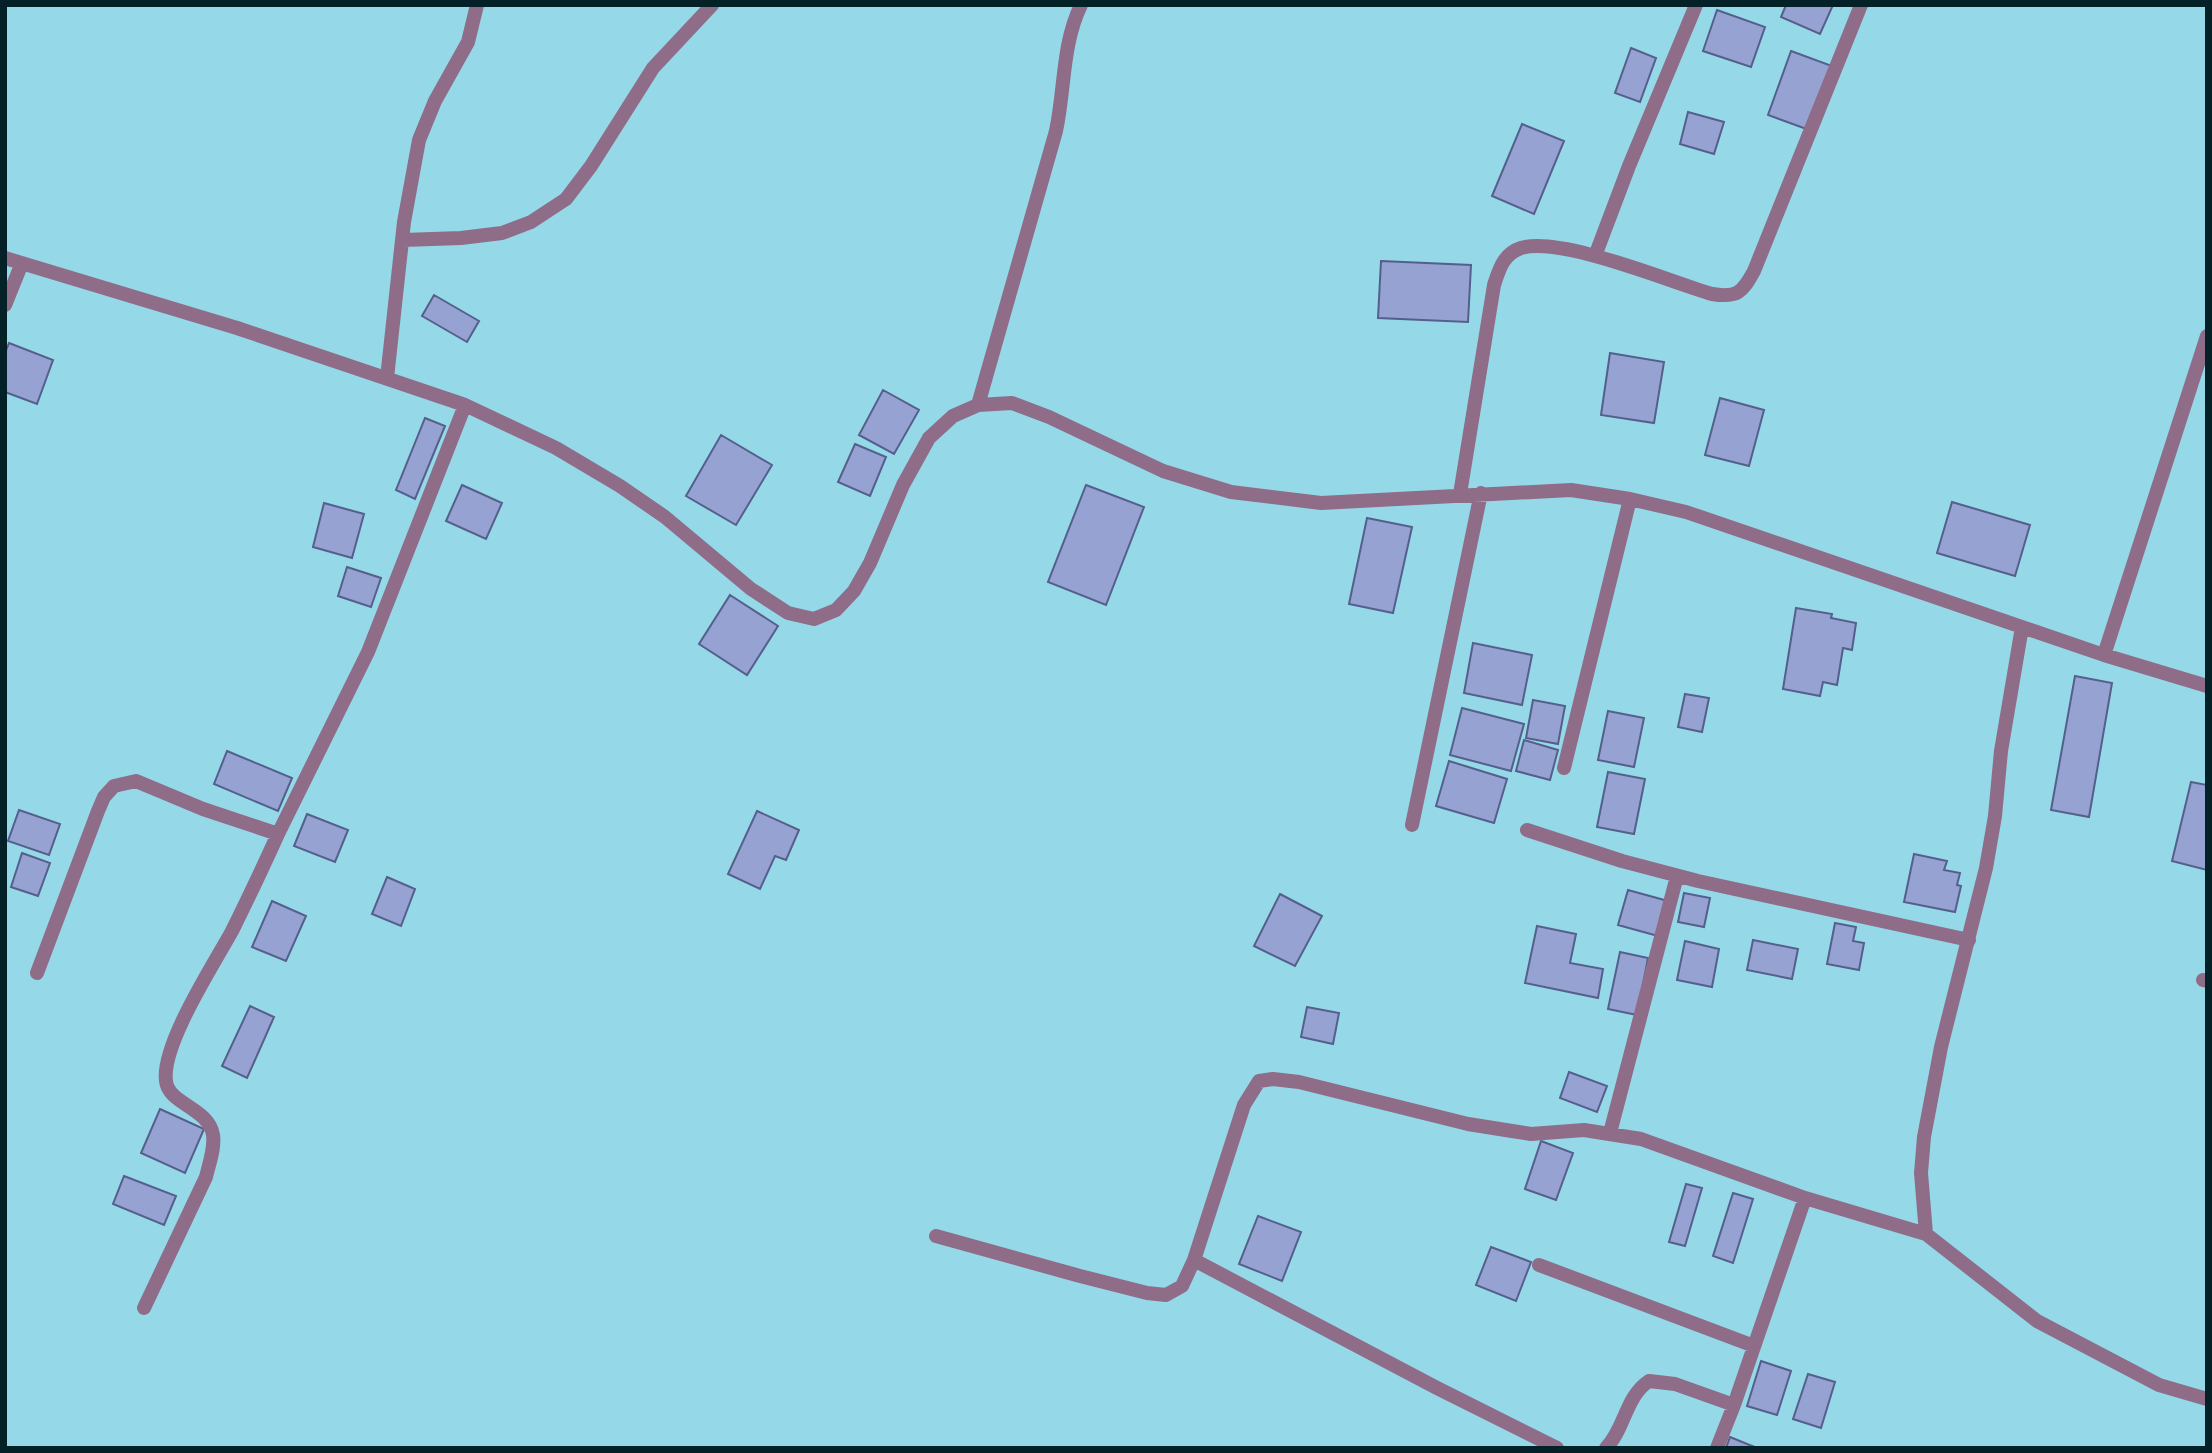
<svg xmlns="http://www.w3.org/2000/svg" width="2212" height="1453" font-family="Mulish,sans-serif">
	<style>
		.building { fill: #95a2d2; stroke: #555f8b; stroke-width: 2 }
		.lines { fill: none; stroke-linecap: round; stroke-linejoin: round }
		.street { stroke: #8f6c88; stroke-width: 14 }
	</style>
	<rect width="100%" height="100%" fill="#95d9e8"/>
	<path class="building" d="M 1786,5 L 1833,5 L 1820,34 L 1781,17 Z
		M 1717,10 L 1765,27 L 1751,67 L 1703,51 Z
		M 1631,48 L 1656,58 L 1640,102 L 1615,93 Z
		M 1791,51 L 1832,66 L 1809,130 L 1768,115 Z
		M 1688,112 L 1724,122 L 1714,154 L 1680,144 Z
		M 1522,124 L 1564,141 L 1534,214 L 1492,196 Z
		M 1381,261 L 1471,265 L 1468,322 L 1378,318 Z
		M 434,295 L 479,321 L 467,342 L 422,316 Z
		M 9,343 L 53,360 L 37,404 L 5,392 L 5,353 Z
		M 1610,353 L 1664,362 L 1654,423 L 1601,415 Z
		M 883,390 L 919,410 L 894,454 L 859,435 Z
		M 1720,398 L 1764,410 L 1749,466 L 1705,455 Z
		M 425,418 L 445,426 L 415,499 L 396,490 Z
		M 721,435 L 772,465 L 736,525 L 686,496 Z
		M 855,444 L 886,457 L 870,496 L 838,482 Z
		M 462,485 L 502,503 L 486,539 L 446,521 Z
		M 1086,485 L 1144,507 L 1106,605 L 1048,582 Z
		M 1952,502 L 2030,525 L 2015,576 L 1937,553 Z
		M 324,503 L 364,514 L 352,558 L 313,547 Z
		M 1367,518 L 1412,527 L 1393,613 L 1349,604 Z
		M 347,567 L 381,578 L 371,607 L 338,596 Z
		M 730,595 L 778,626 L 747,675 L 699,644 Z
		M 1796,608 L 1832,614 L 1831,618 L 1856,623 L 1852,650 L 1843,648 L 1837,685 L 1823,682 L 1820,696 L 1783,689 Z
		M 1473,643 L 1532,655 L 1522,705 L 1464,693 Z
		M 2075,676 L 2112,683 L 2089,817 L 2051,810 Z
		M 1685,694 L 1709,698 L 1702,732 L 1678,727 Z
		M 1533,700 L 1565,706 L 1558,744 L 1526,738 Z
		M 1462,708 L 1524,724 L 1511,771 L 1450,755 Z
		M 1608,711 L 1644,718 L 1634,767 L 1598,760 Z
		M 1524,740 L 1558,750 L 1550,780 L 1516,771 Z
		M 227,751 L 292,778 L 278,811 L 214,784 Z
		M 1449,761 L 1507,779 L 1494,823 L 1436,806 Z
		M 1608,772 L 1645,779 L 1634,834 L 1597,827 Z
		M 2191,782 L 2207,785 L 2207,870 L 2172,861 Z
		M 19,810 L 60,824 L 49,855 L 8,841 Z
		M 757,811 L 799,830 L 786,860 L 775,856 L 760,889 L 728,874 Z
		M 307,814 L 348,830 L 335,862 L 294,846 Z
		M 22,853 L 50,863 L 38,896 L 11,887 Z
		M 1914,854 L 1947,861 L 1944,870 L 1960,873 L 1957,885 L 1961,886 L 1955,912 L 1904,902 Z
		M 387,877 L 415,889 L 401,926 L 372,914 Z
		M 1628,890 L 1668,901 L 1658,936 L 1618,925 Z
		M 1684,893 L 1710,898 L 1704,927 L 1678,922 Z
		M 1280,894 L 1322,916 L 1295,966 L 1254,946 Z
		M 272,901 L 306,916 L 286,961 L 252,947 Z
		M 1835,923 L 1856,927 L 1853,941 L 1864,943 L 1859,970 L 1827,964 Z
		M 1537,926 L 1576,934 L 1570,963 L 1603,969 L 1598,998 L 1525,983 Z
		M 1753,940 L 1798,949 L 1792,979 L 1747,970 Z
		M 1685,941 L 1719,949 L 1712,987 L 1677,980 Z
		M 1620,952 L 1648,958 L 1637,1015 L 1608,1009 Z
		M 250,1006 L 274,1017 L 247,1078 L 222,1066 Z
		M 1307,1007 L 1339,1013 L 1333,1044 L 1301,1037 Z
		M 1569,1072 L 1607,1086 L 1597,1112 L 1560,1098 Z
		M 160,1109 L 204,1129 L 185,1173 L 141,1153 Z
		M 1541,1141 L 1573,1153 L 1556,1200 L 1525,1189 Z
		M 124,1176 L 176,1196 L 164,1225 L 113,1204 Z
		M 1686,1184 L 1702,1188 L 1685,1246 L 1669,1242 Z
		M 1733,1193 L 1753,1199 L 1733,1263 L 1713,1256 Z
		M 1258,1216 L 1301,1232 L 1282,1281 L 1239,1264 Z
		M 1491,1247 L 1531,1262 L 1516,1301 L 1476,1285 Z
		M 1761,1361 L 1791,1371 L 1777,1415 L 1747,1406 Z
		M 1808,1374 L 1835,1382 L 1821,1428 L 1793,1419 Z
		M 1730,1437 L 1757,1448 L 1726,1448 Z"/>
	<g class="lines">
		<path class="street" d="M 403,240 L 461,238 L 502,233 L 531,222 L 566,199 L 591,166 L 653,68 L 712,5
			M 1595,256 L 1629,166 L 1696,5
			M 5,258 L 237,328 L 465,405 L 556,448 L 620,486 L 665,517 L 751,589 L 788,613 L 814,619 L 836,610 L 854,591 L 870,563 L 903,485 L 929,438 L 953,416 L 978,405 L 1012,403 L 1049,417 L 1163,471 L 1231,492 L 1321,503 L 1571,490 L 1630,499 L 1686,512 L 2104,655 L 2207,686
			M 5,305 L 22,263
			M 387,378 L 404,222 L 419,140 L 435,101 L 468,42 L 477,5
			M 978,405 L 1056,131 C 1065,89 1062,44 1081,5
			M 1460,494 L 1494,285 C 1499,270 1503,254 1521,248 C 1561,236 1668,281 1712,294 C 1737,298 1742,293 1754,271 L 1861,5
			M 2104,655 L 2207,336
			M 1564,768 L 1630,499
			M 1412,825 L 1481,493
			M 1527,830 L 1622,861 L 1698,881 L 1969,940
			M 278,834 L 368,652 L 465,405
			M 37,973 L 98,811 L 104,797 L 114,786 L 136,781 L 203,809 L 278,834 C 263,867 248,899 232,931 C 214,964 161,1045 166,1081 C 168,1104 209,1108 213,1135 C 215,1148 209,1164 206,1177 L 144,1308
			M 2203,980 L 2207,981
			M 1610,1133 L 1677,876
			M 1926,1234 L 2037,1321 L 2159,1385 L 2207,1399
			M 936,1236 L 1080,1276 L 1147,1293 L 1166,1295 L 1182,1286 L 1194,1260 L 1244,1105 L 1259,1081 L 1273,1079 L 1299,1082 L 1468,1124 L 1512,1131 L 1531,1134 L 1584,1130 L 1641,1139 L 1805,1198
			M 1194,1260 L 1437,1388 L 1557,1448
			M 1539,1265 L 1754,1346
			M 1606,1448 C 1625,1429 1625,1397 1649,1381 L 1675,1384 L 1734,1405
			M 1717,1448 L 1734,1405 L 1805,1198 L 1926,1234 L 1921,1173 L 1924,1137 L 1941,1047 L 1986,868 L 1995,816 L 2001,751 L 2022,627"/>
	</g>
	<rect width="2212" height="1453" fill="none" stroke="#042127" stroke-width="14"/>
</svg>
